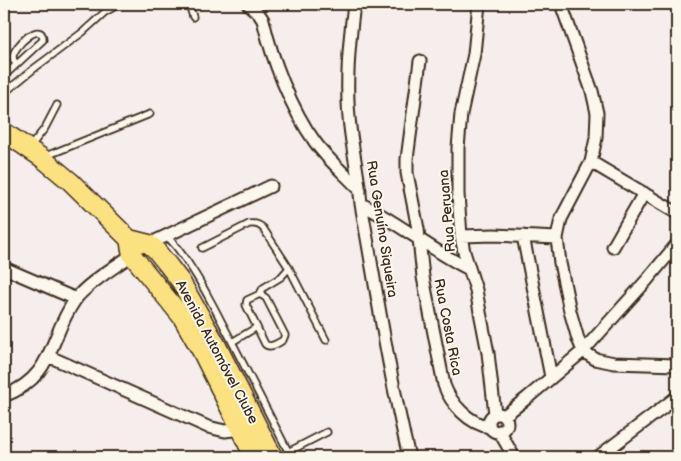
<svg xmlns="http://www.w3.org/2000/svg" width="681" height="461" font-family="'Balsamiq Sans',sans-serif">
	<style>
		.lines { fill: none; stroke-linecap: round; stroke-linejoin: round }
		.service-casing { stroke: #3b2a1e; stroke-width: 9 }
		.minor-casing { stroke: #3b2a1e; stroke-width: 15 }
		.primary-casing { stroke: #3b2a1e; stroke-width: 21 }
		.service { stroke: #fbf7ec; stroke-width: 5.5 }
		.minor { stroke: #fbf7ec; stroke-width: 11 }
		.primary { stroke: #fbe180; stroke-width: 18 }
		.labels { text-anchor: middle; dominant-baseline: central; stroke-width: 4; stroke-linejoin: round; paint-order: stroke }
		.street-label { font-size: 14px; fill: #3b2a1e; stroke: #fbf7ec }
	</style>
	<rect width="100%" height="100%" fill="#f6eded"/>
	<filter id="ink" filterUnits="userSpaceOnUse"><feTurbulence type="fractalNoise" baseFrequency=".02" numOctaves="2"/><feDisplacementMap in="SourceGraphic" scale="10" xChannelSelector="R" yChannelSelector="G"/><feConvolveMatrix kernelMatrix="1 2 1 2 8 2 1 2 1" color-interpolation-filters="sRGB"/></filter>
	<g filter="url(#ink)">
		<g class="lines">
			<g class="service-casing">
				<path id="service" d="M 189,4 L 193,17
					M 4,76 L 43,40 C 43,19 13,46 13,57 C 13,60 15,62 16,64
					M 4,93 L 36,67 L 83,32 L 105,12 L 119,4
					M 30,147 L 45,128 L 57,105
					M 46,156 L 150,114
					M 167,236 C 193,264 210,300 228,334 C 249,375 270,416 291,457
					M 202,248 L 249,224 C 255,223 259,224 263,228 L 289,268 L 281,277 L 263,288 L 260,294
					M 289,268 L 326,340
					M 260,294 L 266,298 L 285,335 L 283,340 C 278,343 270,349 265,344 L 246,305 L 247,300 Z
					M 232,342 L 257,327
					M 288,452 L 327,432"/>
			</g>
			<g class="minor-casing">
				<path id="minor" d="M 248,4 L 259,14 L 263,20 C 272,59 291,109 315,142 C 327,159 345,174 360,190
					M 354,4 C 349,44 345,86 350,127 C 353,153 359,178 361,204 C 376,288 389,374 409,457
					M 479,4 L 474,54 L 461,114 L 458,148 L 458,194 L 461,236 L 464,252 L 476,290 L 480,312 L 488,353 L 495,414
					M 561,4 L 592,91 L 597,113 L 596,138 L 591,162 L 561,219 L 557,238 L 560,263 L 570,311 L 578,339 L 583,351 L 595,359 L 614,363 L 677,365
					M 420,61 L 407,159 L 407,173 L 418,229 L 423,277 L 444,385 C 451,404 469,424 490,427
					M 591,162 L 677,213
					M 361,204 C 399,223 431,250 469,269
					M 461,236 L 494,235 L 557,238
					M 523,236 L 551,377
					M 149,244 L 271,186
					M 613,247 L 644,193
					M 4,268 L 76,299
					M 48,356 L 208,427 L 225,431 L 240,429
					M 4,396 C 55,376 48,339 75,300 C 85,285 116,266 132,255
					M489 423a9 9 0 1 1 18 0a9 9 0 1 1-18 0Z
					M 504,416 L 527,398 L 583,351 L 647,280 L 677,244
					M 499,431 L 514,457
					M 598,457 L 677,397"/>
			</g>
			<g class="primary-casing">
				<path id="primary" d="M 4,132 L 42,158 L 71,182 L 129,239 L 149,244 L 155,249 L 168,265 L 181,282 L 217,346 L 273,457
					M 129,239 L 132,255 L 182,317 L 202,352 L 254,457"/>
			</g>
			<use href="#service" class="service"/>
			<use href="#minor" class="minor"/>
			<use href="#primary" class="primary"/>
		</g>
	</g>
	<g class="labels">
		<g class="street-label">
			<text transform="translate(447 211) rotate(-95)">Rua Peruana</text>
			<text transform="translate(382 229) rotate(81)">Rua Genuíno Siqueira</text>
			<text transform="translate(448 327) rotate(79)">Rua Costa Rica</text>
			<text transform="translate(217 352) rotate(62)">Avenida Automóvel Clube</text>
		</g>
	</g>
	<rect width="681" height="461" fill="none" stroke="#fbf7ec" stroke-width="20"/>
	<rect x="10" y="10" width="661" height="441" fill="none" stroke="#3b2a1e" stroke-width="2" filter="url(#ink)"/>
</svg>
